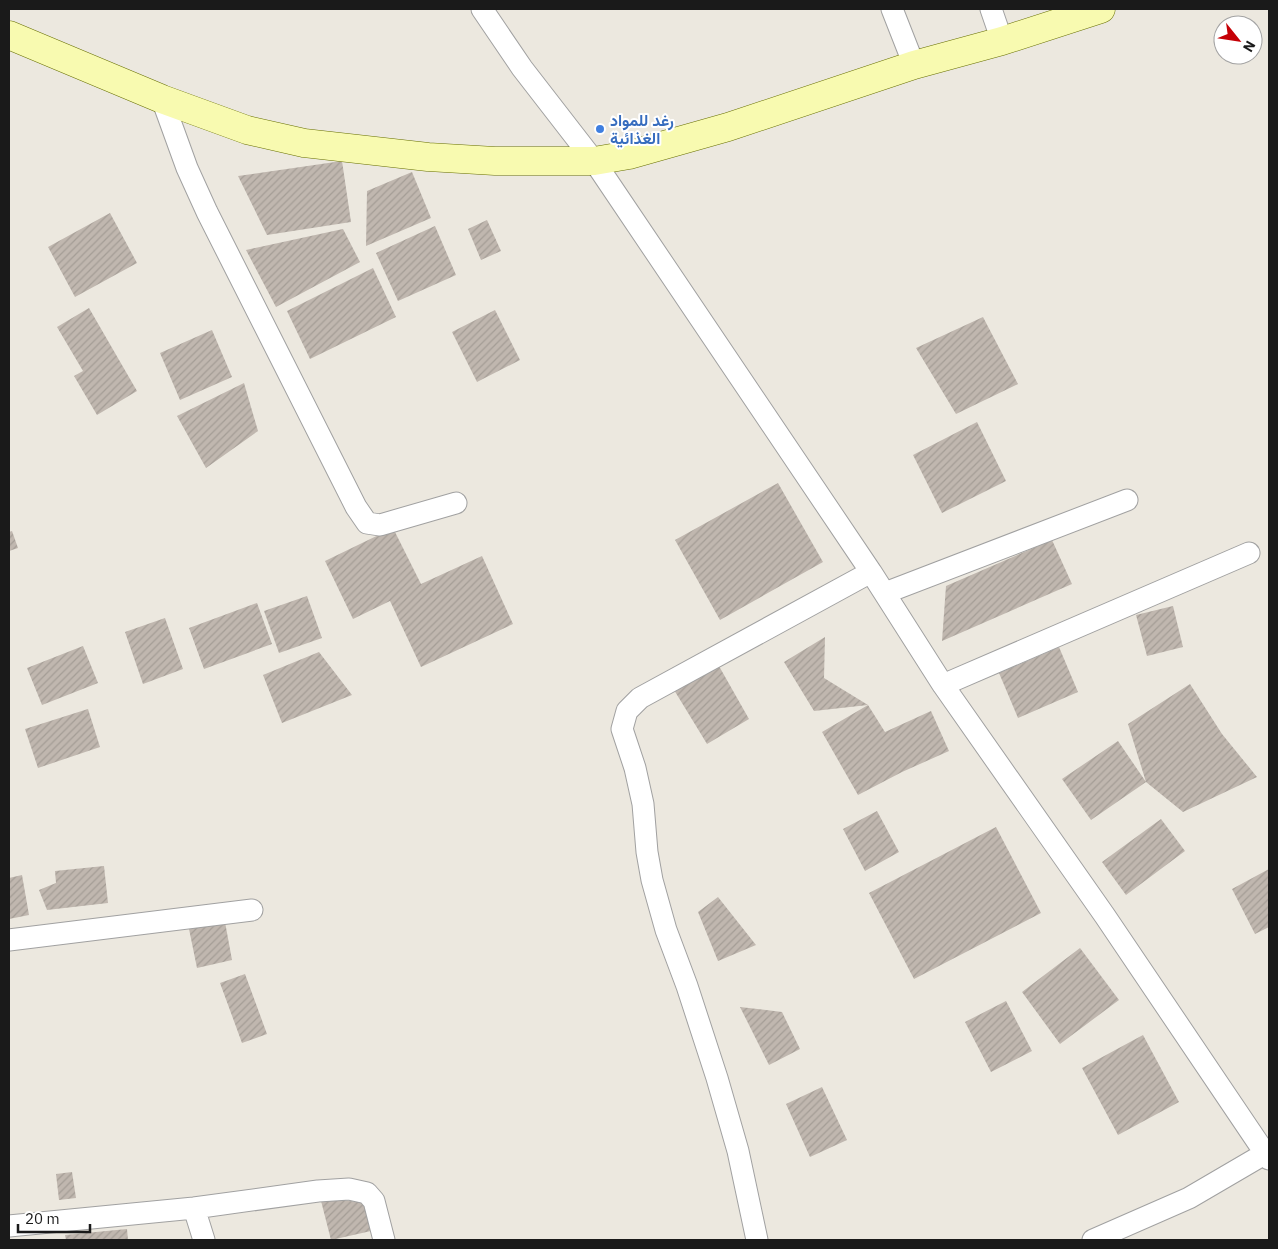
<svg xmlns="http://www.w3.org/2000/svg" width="1278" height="1249" font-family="'IBM Plex Sans',Vazirmatn,sans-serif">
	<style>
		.building { fill: url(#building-hatch) }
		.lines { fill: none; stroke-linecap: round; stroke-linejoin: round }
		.street-casing { stroke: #a1a1a1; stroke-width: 23 }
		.secondary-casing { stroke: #676f03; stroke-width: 29 }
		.street { stroke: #fff; stroke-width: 21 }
		.secondary { stroke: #f8fab0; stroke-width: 28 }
		.shop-dot { fill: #3f7fe0; stroke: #fff; stroke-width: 2 }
		.labels { text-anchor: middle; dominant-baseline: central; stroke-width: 4; stroke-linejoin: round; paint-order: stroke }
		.shop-label { font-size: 16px; font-weight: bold; fill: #366cbe; stroke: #fff; text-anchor: start }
	</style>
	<defs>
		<pattern id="building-hatch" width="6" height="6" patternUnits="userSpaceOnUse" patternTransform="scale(1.25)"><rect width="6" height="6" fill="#c0b7af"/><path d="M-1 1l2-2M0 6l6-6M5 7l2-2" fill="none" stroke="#a49d96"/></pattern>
	</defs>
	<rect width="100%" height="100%" fill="#ece8df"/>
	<path class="building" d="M 342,161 L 351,222 L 267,235 L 238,176 Z
		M 412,172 L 431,218 L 366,246 L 367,191 Z
		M 110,213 L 137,263 L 75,297 L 48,247 Z
		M 487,220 L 501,251 L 481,260 L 468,229 Z
		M 435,226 L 456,275 L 398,301 L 376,253 Z
		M 343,229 L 360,262 L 276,307 L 246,250 Z
		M 373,268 L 396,317 L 310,359 L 287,311 Z
		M 89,308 L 137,391 L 97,415 L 74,376 L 83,371 L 57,327 Z
		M 495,310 L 520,360 L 477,382 L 452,332 Z
		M 983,317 L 1018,384 L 956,414 L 916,348 Z
		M 212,330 L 232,377 L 180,400 L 160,353 Z
		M 244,383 L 258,431 L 206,468 L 177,416 Z
		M 977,422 L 1006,481 L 942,513 L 913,455 Z
		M 778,483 L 823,562 L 720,620 L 675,540 Z
		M 393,528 L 421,584 L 482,556 L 513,624 L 421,667 L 390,601 L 353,619 L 325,561 Z
		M 12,531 L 18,548 L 9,551 L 9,532 Z
		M 1052,540 L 1072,584 L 942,641 L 946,586 Z
		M 307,596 L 322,638 L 279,653 L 264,611 Z
		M 257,603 L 272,644 L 204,669 L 189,628 Z
		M 1173,606 L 1183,647 L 1147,656 L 1136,615 Z
		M 165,618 L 183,669 L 143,684 L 125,632 Z
		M 825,637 L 824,678 L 868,705 L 885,732 L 931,711 L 949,751 L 902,772 L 858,795 L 822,732 L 868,705 L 814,711 L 784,662 Z
		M 83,646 L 98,683 L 42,705 L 27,668 Z
		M 1059,647 L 1078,692 L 1018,718 L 999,673 Z
		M 319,652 L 352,695 L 282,723 L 263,675 Z
		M 715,659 L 749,719 L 707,744 L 671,685 Z
		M 1190,684 L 1222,734 L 1257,777 L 1183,812 L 1146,782 L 1128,724 Z
		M 88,709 L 100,747 L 38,768 L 25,729 Z
		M 1118,741 L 1146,782 L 1091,820 L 1062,779 Z
		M 877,811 L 899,852 L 865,871 L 843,829 Z
		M 1161,819 L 1185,851 L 1126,895 L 1102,862 Z
		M 996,827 L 1041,913 L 914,979 L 869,893 Z
		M 104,866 L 108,903 L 47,910 L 39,890 L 56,883 L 55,871 Z
		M 1269,869 L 1269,927 L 1255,934 L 1232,889 Z
		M 22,875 L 29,915 L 9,919 L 9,878 Z
		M 718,897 L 756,945 L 718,961 L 698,912 Z
		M 225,922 L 232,960 L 197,968 L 189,929 Z
		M 1080,948 L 1119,1000 L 1060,1044 L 1022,992 Z
		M 245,974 L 267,1034 L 242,1043 L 220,983 Z
		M 1006,1001 L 1032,1051 L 991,1072 L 965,1022 Z
		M 740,1007 L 782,1012 L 800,1049 L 769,1065 Z
		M 1143,1035 L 1179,1102 L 1118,1135 L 1082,1068 Z
		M 822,1087 L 847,1140 L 810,1157 L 786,1104 Z
		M 72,1172 L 76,1198 L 59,1200 L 56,1174 Z
		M 320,1197 L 365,1203 L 371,1231 L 331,1240 Z
		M 127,1229 L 128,1240 L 66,1240 L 65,1235 Z"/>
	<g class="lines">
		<g class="street-casing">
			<path id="street" d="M 482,9 L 522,68 L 594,161 L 871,572 L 943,685 L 1105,916 L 1269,1159
				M 892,9 L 914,65
				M 991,9 L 1002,41
				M 162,99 L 187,168 L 207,212 L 356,507 L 367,523 L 380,525 L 456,503
				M 885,593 L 1127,500
				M 943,685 L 1249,553
				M 9,940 L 252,910
				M 194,1208 L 204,1240
				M 9,1226 L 194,1208 L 318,1191 L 349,1189 L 367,1193 L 374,1201 L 384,1240
				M 757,1240 L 738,1151 L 717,1078 L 687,986 L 666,930 L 652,880 L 647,852 L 643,804 L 635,768 L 622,729 L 627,711 L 640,698 L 871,572
				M 1093,1240 L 1189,1198 L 1266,1153"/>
		</g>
		<g class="secondary-casing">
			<path id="secondary" d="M 9,35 L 162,99 L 247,130 L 304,143 L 428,157 L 495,161 L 594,161 L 629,155 L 728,127 L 914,65 L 1002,41 L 1101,9"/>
		</g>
		<use href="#street" class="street"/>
		<use href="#secondary" class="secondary"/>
	</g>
	<circle class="shop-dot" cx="600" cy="129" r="5"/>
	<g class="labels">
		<g class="shop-label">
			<text x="610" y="120">رغد للمواد<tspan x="610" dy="18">الغذائية</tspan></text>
		</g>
	</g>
	<rect width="1278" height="1249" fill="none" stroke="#1a1a1a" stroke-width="20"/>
	<g transform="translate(1238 40) rotate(120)"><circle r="24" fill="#ffffff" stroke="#a3a3a3"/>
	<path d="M0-4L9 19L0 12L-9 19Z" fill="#c50006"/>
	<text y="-8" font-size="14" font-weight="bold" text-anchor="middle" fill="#1a1a1a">N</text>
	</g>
	<path d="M18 1224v8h72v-8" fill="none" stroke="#1a1a1a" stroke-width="2.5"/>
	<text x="25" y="1224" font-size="15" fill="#1a1a1a" stroke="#ffffff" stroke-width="4" paint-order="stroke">20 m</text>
</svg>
